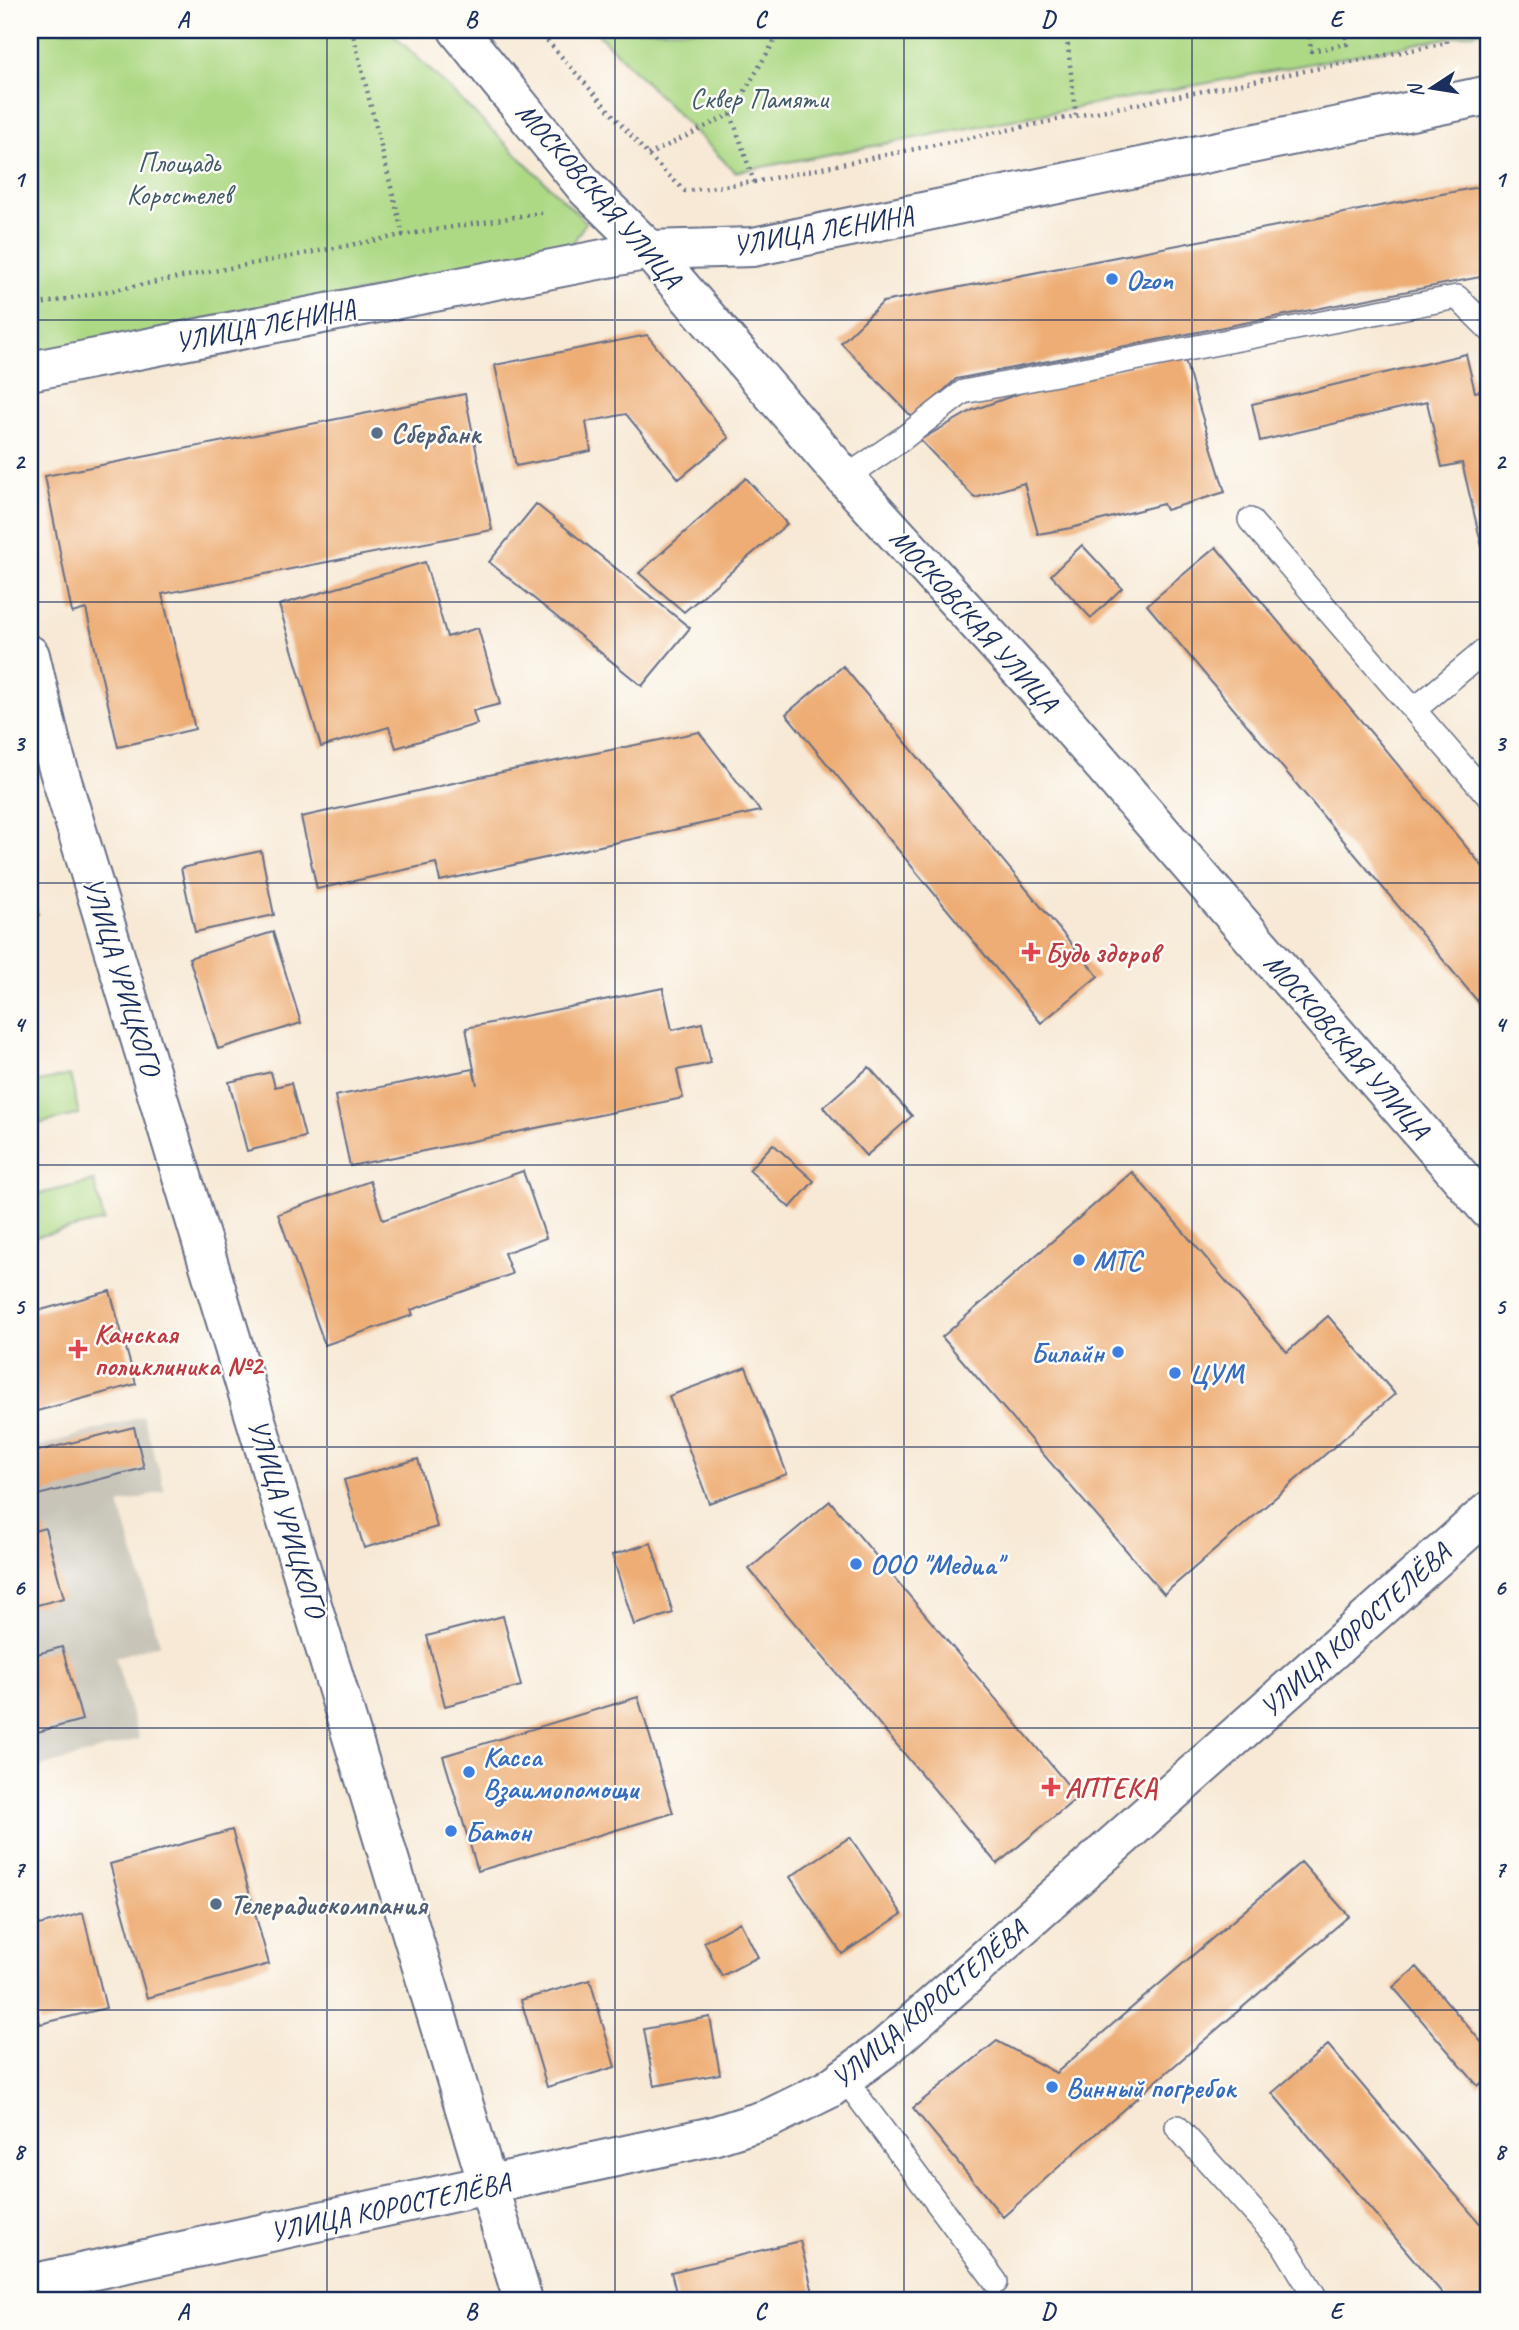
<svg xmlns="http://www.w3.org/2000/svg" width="1519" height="2330" font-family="Caveat,sans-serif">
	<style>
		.industrial { fill: #c8c4b8 }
		.green { fill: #add985; stroke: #648472; stroke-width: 2 }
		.building { fill: #eead75 }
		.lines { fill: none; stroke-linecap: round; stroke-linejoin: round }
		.service-casing { stroke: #687088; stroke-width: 26 }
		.minor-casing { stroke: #687088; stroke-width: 42 }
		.tertiary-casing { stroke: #687088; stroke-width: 42 }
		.path { stroke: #687088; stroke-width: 4.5; stroke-dasharray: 2 5; stroke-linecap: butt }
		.service { stroke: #fff; stroke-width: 23 }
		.minor { stroke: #fff; stroke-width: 38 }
		.tertiary { stroke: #fff; stroke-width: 38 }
		.grid { fill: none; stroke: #1b2f5e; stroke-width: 2; stroke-opacity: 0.55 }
		.shop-dot { fill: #3f7fe0; stroke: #fdfcf7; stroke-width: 2.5 }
		.service-dot { fill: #5c6f8a; stroke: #fdfcf7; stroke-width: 2.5 }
		.health-dot { fill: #e0444e; stroke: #fdfcf7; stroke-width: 2.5 }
		.labels { text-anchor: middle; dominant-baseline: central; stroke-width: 5; stroke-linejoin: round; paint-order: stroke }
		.park-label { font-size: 28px; fill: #405a68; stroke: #fdfcf7 }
		.street-label { font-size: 28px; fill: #1b2f5e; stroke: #fdfcf7 }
		.shop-label { font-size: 28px; font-weight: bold; fill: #366cbe; stroke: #fdfcf7; text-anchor: start }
		.service-label { font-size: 28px; font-weight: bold; fill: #4e5e75; stroke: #fdfcf7; text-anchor: start }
		.health-label { font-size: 28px; font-weight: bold; fill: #be3a42; stroke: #fdfcf7; text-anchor: start }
		.neatline { fill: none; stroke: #1b2f5e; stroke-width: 2.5 }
		.grid-label { font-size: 23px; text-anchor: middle; font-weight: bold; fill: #1b2f5e }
	</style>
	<rect width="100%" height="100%" fill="#fdfcf7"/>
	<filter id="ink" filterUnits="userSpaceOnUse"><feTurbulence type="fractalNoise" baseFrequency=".0143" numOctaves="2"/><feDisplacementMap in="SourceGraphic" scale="14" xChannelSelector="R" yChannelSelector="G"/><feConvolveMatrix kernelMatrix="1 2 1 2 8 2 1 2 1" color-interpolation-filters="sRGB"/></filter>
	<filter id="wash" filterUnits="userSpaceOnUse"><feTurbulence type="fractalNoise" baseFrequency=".00686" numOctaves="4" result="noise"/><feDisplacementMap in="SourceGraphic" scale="28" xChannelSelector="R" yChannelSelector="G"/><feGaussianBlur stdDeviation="1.57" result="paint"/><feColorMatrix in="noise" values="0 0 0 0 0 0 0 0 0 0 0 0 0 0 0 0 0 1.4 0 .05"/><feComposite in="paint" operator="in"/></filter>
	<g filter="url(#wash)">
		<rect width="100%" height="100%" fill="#f7e9d5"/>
		<path class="industrial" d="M 143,1416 L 165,1491 L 119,1504 L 160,1644 L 115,1657 L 139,1739 L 30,1770 L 30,1449 Z"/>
		<path class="green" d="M 30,30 L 389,30 L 586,222 L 568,251 L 30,358 Z
			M 594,30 L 1489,30 L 735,172 Z
			M 70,1075 L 79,1114 L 30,1126 L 30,1084 Z
			M 94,1181 L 104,1221 L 30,1238 L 30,1196 Z"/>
		<g id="blocks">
			<path class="building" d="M 1489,185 L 1489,282 L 1485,276 L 956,379 L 914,419 L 841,343 L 883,302 Z
				M 647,335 L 729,438 L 679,479 L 626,414 L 586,422 L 591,451 L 516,466 L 495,365 Z
				M 1183,354 L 1225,492 L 1166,510 L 1163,504 L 1071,528 L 1038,534 L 1024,483 L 975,498 L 920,440 L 973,410 L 1032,389 Z
				M 1466,354 L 1475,392 L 1489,389 L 1489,550 L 1483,551 L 1462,463 L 1442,467 L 1427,402 L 1260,441 L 1252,404 Z
				M 465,394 L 492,530 L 162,594 L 195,729 L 118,747 L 86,609 L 72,613 L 45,476 Z
				M 746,478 L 787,524 L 684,612 L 639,573 Z
				M 536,504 L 690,628 L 642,686 L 489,562 Z
				M 1082,545 L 1122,588 L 1091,618 L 1051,575 Z
				M 1216,547 L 1489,874 L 1489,1015 L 1147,605 Z
				M 425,562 L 447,637 L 478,628 L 500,704 L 473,711 L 477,724 L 396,748 L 389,727 L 321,747 L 279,605 Z
				M 843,666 L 1098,976 L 1041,1023 L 786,714 Z
				M 699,732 L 760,811 L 440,881 L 436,863 L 317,889 L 301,817 L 507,771 Z
				M 261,851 L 274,915 L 195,932 L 181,868 Z
				M 30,886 L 39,915 L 30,918 Z
				M 273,932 L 301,1023 L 218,1049 L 189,958 Z
				M 663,988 L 672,1030 L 702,1023 L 711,1063 L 677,1070 L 683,1098 L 350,1166 L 335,1096 L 473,1069 L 477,1085 L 466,1028 Z
				M 869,1067 L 912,1116 L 866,1156 L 823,1107 Z
				M 271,1072 L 275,1087 L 291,1083 L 305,1137 L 247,1151 L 229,1082 Z
				M 773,1144 L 814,1181 L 790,1208 L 749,1170 Z
				M 523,1171 L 546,1238 L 504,1253 L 512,1274 L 411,1310 L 413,1315 L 325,1345 L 278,1214 L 370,1181 L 383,1220 Z
				M 1132,1172 L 1287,1352 L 1328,1316 L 1395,1394 L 1164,1594 L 942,1337 Z
				M 110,1291 L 136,1384 L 30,1413 L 30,1313 Z
				M 746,1367 L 787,1474 L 709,1503 L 669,1396 Z
				M 134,1427 L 144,1468 L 30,1497 L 30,1453 Z
				M 418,1459 L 437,1527 L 364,1548 L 344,1480 Z
				M 830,1501 L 1078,1797 L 997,1864 L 749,1569 Z
				M 45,1528 L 64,1598 L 30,1607 L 30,1532 Z
				M 651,1543 L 673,1613 L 634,1625 L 612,1555 Z
				M 503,1616 L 521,1686 L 445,1706 L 427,1636 Z
				M 62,1647 L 82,1720 L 30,1734 L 30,1656 Z
				M 638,1697 L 673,1813 L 478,1871 L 443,1756 Z
				M 232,1830 L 269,1964 L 147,1998 L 110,1864 Z
				M 850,1837 L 902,1914 L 842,1954 L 790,1877 Z
				M 1301,1862 L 1349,1916 L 1103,2127 L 1003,2217 L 913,2108 L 997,2041 L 1056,2073 Z
				M 30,1890 L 39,1925 L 83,1913 L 106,2008 L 40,2024 L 30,1984 Z
				M 740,1922 L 758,1957 L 722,1976 L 704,1942 Z
				M 1417,1967 L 1489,2051 L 1489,2076 L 1478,2086 L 1393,1987 Z
				M 590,1980 L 615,2067 L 547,2087 L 521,2000 Z
				M 710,2017 L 720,2074 L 654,2086 L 644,2029 Z
				M 1328,2045 L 1489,2234 L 1489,2300 L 1448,2300 L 1272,2093 Z
				M 800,2241 L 815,2300 L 678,2300 L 671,2272 Z"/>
		</g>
	</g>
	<g filter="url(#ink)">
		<use href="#blocks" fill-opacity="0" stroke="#687088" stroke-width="2"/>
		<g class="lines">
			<g class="service-casing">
				<path id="service" d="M 845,478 L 902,439 L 963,392 L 1457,297 L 1489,329
					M 1250,520 L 1489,797
					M 1414,710 L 1489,647
					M 844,2078 L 996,2282
					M 1177,2127 L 1283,2244 L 1317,2300"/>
			</g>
			<g class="minor-casing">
				<path id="minor" d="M 30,655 L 52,748 L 523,2300"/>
			</g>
			<g class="tertiary-casing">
				<path id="tertiary" d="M 458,30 L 587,189 L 649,250 L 845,478 L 1032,683 L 1489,1210
					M 30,371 L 649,250 L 753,247 L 1489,95
					M 30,2284 L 713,2136 L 770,2118 L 829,2089 L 885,2048 L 1489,1511"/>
			</g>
			<path class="path" d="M 352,30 L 403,235 L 546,212
				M 538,30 L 648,155 L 685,191 L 754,182 L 731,114
				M 1066,30 L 1076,116
				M 1309,30 L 1311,51 L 1347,44 L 1345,30
				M 648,155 L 731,114 L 781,30
				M 754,182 L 1076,116 L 1447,43 L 1447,30
				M 30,306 L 403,235"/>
			<use href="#service" class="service"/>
			<use href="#minor" class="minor"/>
			<use href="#tertiary" class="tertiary"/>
		</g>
	</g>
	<path class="grid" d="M 327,30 L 327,2300M 615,30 L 615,2300M 904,30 L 904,2300M 1192,30 L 1192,2300M 30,320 L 1489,320M 30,602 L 1489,602M 30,883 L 1489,883M 30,1165 L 1489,1165M 30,1447 L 1489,1447M 30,1728 L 1489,1728M 30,2010 L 1489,2010"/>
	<g class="shop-dot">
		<circle cx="1112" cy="279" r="7"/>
		<circle cx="1079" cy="1260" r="7"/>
		<circle cx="1118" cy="1352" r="7"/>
		<circle cx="1175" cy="1373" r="7"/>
		<circle cx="856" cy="1564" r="7"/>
		<circle cx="469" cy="1772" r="7"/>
		<circle cx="451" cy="1831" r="7"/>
		<circle cx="1052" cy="2087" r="7"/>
	</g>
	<g class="service-dot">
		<circle cx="377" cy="433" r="7"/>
		<circle cx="216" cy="1904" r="7"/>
	</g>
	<g class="health-dot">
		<path d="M1027.5 941.5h7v7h7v7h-7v7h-7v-7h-7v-7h7z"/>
		<path d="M74.5 1338.5h7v7h7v7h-7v7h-7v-7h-7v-7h7z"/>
		<path d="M1047.5 1776.5h7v7h7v7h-7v7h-7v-7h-7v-7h7z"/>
	</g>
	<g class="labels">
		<g class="park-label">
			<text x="759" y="98">Сквер Памяти</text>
			<text x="179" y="162">Площадь<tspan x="179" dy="32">Коростелев</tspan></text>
		</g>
		<g class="street-label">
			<text transform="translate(599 195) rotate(49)">МОСКОВСКАЯ УЛИЦА</text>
			<text transform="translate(823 230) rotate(-10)">УЛИЦА ЛЕНИНА</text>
			<text transform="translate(265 325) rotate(-11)">УЛИЦА ЛЕНИНА</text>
			<text transform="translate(974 620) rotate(48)">МОСКОВСКАЯ УЛИЦА</text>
			<text transform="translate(122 976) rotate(73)">УЛИЦА УРИЦКОГО</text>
			<text transform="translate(1347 1046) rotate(49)">МОСКОВСКАЯ УЛИЦА</text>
			<text transform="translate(287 1518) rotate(73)">УЛИЦА УРИЦКОГО</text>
			<text transform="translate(1355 1630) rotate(-42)">УЛИЦА КОРОСТЕЛЁВА</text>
			<text transform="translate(929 2004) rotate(-40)">УЛИЦА КОРОСТЕЛЁВА</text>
			<text transform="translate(390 2207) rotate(-12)">УЛИЦА КОРОСТЕЛЁВА</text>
		</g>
		<g class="shop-label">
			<text x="1126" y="279">Ozon</text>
			<text x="1093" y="1260">МТС</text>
			<text x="1104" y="1352" text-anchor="end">Билайн</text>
			<text x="1189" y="1373">ЦУМ</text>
			<text x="870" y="1564">ООО "Медиа"</text>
			<text x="483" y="1756">Касса<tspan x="483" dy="32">Взаимопомощи</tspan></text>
			<text x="465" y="1831">Батон</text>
			<text x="1066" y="2087">Винный погребок</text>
		</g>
		<g class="service-label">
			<text x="391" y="433">Сбербанк</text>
			<text x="230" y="1904">Телерадиокомпания</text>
		</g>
		<g class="health-label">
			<text x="1045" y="952">Будь здоров</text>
			<text x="94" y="1333">Канская<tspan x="94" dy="32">поликлиника №2</tspan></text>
			<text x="1065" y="1787">АПТЕКА</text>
		</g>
	</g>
	<rect width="1519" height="2330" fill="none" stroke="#fdfcf7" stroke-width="77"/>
	<g transform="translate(1432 88) rotate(258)" stroke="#fdfcf7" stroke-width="5" paint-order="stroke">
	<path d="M0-5L12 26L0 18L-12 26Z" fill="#1b2f5e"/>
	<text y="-10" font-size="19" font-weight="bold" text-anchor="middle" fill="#1b2f5e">N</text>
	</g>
	<rect x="38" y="38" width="1442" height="2254" class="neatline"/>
	<g class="grid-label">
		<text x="183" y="27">A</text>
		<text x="471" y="27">B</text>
		<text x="760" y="27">C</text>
		<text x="1048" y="27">D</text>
		<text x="1336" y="27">E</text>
		<text x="19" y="187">1</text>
		<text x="1500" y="187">1</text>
		<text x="19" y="469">2</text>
		<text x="1500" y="469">2</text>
		<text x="19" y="751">3</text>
		<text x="1500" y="751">3</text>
		<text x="19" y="1032">4</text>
		<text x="1500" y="1032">4</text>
		<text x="19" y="1314">5</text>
		<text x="1500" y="1314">5</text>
		<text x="19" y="1595">6</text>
		<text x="1500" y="1595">6</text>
		<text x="19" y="1877">7</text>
		<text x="1500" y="1877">7</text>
		<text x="19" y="2159">8</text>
		<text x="1500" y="2159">8</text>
		<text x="183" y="2319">A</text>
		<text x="471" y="2319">B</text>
		<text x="760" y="2319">C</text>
		<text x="1048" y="2319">D</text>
		<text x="1336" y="2319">E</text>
	</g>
</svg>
